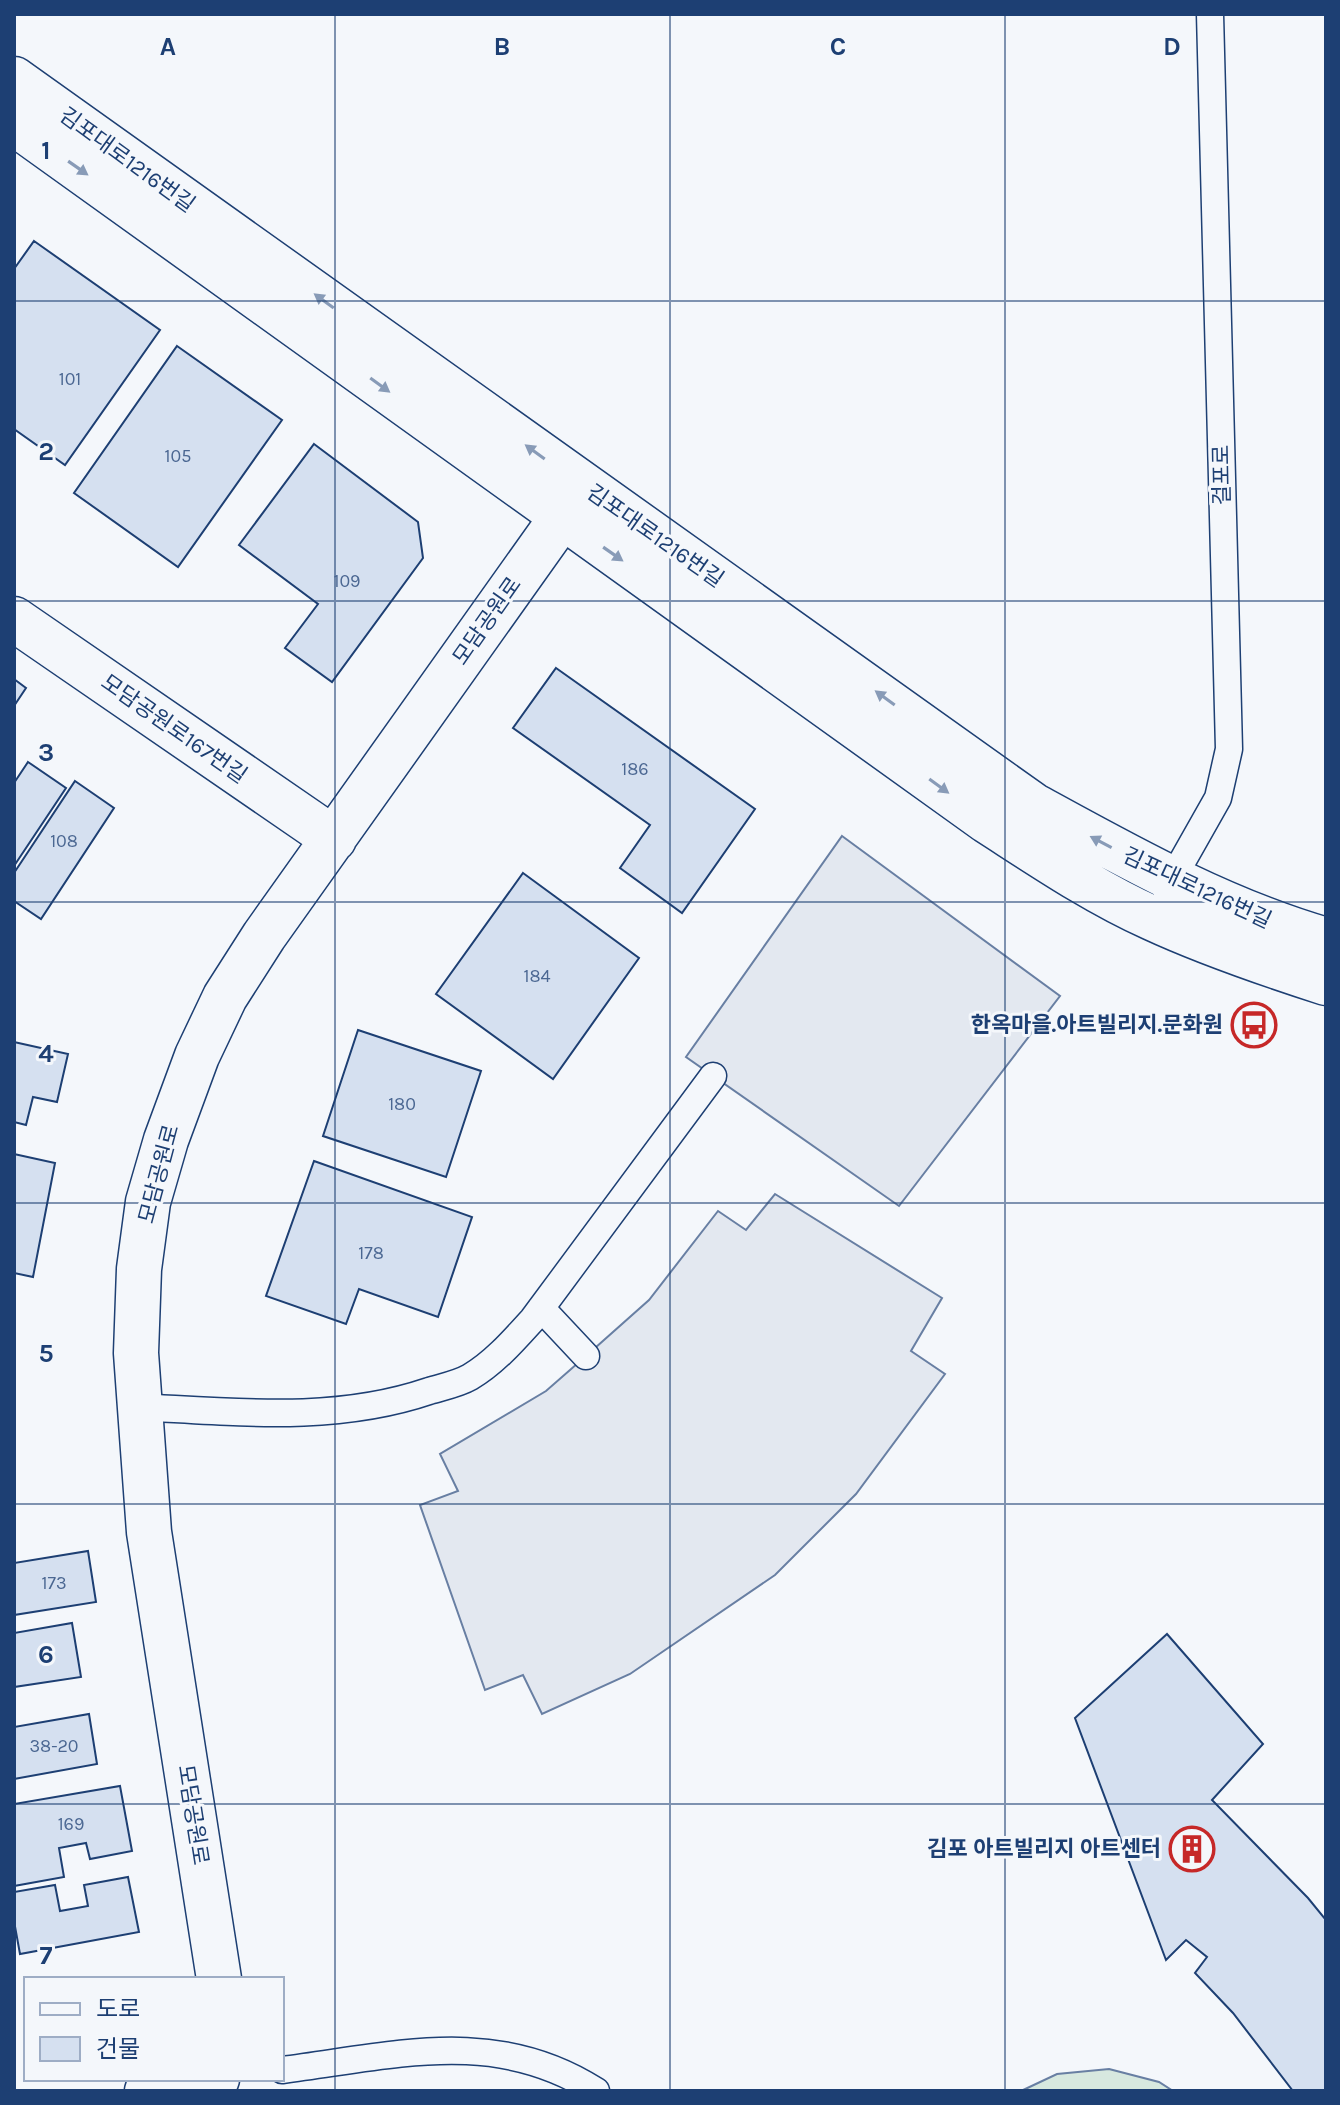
<svg xmlns="http://www.w3.org/2000/svg" width="1340" height="2105" font-family="Karla,'Noto Sans KR',sans-serif">
	<style>
		.green { fill: #d7e8df; stroke: #687fa3; stroke-width: 2 }
		.parking { fill: #e3e8f0; stroke: #687fa3; stroke-width: 2 }
		.building { fill: #d5e0f0; stroke: #1d3f73; stroke-width: 2 }
		.lines { fill: none; stroke-linecap: round; stroke-linejoin: round }
		.lane-casing { stroke: #1d3f73; stroke-width: 29 }
		.street-casing { stroke: #1d3f73; stroke-width: 47 }
		.secondary-casing { stroke: #1d3f73; stroke-width: 47 }
		.lane { stroke: #f4f7fb; stroke-width: 26 }
		.street { stroke: #f4f7fb; stroke-width: 44 }
		.secondary { stroke: #f4f7fb; stroke-width: 44 }
		.oneway { fill: #889bb7 }
		.grid { fill: none; stroke: #1d3f73; stroke-width: 2; stroke-opacity: 0.55 }
		.labels { text-anchor: middle; dominant-baseline: central; stroke-width: 6; stroke-linejoin: round; paint-order: stroke }
		.number-label { font-size: 18px; fill: #4b6792 }
		.street-label { font-size: 22px; fill: #1d3f73; stroke: #f4f7fb }
		.poi-label { font-size: 22px; font-weight: bold; fill: #1d3f73; stroke: #f4f7fb; text-anchor: end }
		.grid-label { font-size: 26px; text-anchor: middle; font-weight: bold; fill: #1d3f73; stroke: #f4f7fb; stroke-width: 6; stroke-linejoin: round; paint-order: stroke }
	</style>
	<rect width="100%" height="100%" fill="#f4f7fb"/>
	<path class="green" d="M 1109,2069 L 1159,2082 L 1173,2091 L 1021,2091 L 1057,2074 Z"/>
	<path class="parking" d="M 842,836 L 1060,996 L 899,1206 L 686,1057 Z
		M 775,1194 L 942,1298 L 911,1351 L 945,1374 L 856,1494 L 775,1575 L 630,1674 L 542,1714 L 523,1675 L 485,1690 L 420,1505 L 458,1491 L 440,1454 L 546,1391 L 586,1356 L 649,1300 L 718,1211 L 746,1230 Z"/>
	<path class="building" d="M 34,241 L 160,330 L 65,465 L 14,429 L 14,269 Z
		M 177,346 L 282,420 L 178,567 L 74,493 Z
		M 314,444 L 418,522 L 423,558 L 332,682 L 285,648 L 318,604 L 239,545 Z
		M 556,668 L 755,809 L 682,913 L 620,868 L 650,825 L 513,728 Z
		M 14,679 L 26,688 L 14,706 Z
		M 28,762 L 66,788 L 14,866 L 14,783 Z
		M 75,781 L 114,808 L 41,919 L 14,901 L 14,873 Z
		M 523,873 L 639,958 L 553,1079 L 436,994 Z
		M 358,1030 L 481,1071 L 446,1177 L 323,1136 Z
		M 14,1042 L 68,1054 L 57,1102 L 33,1097 L 26,1125 L 14,1122 Z
		M 14,1154 L 55,1163 L 33,1277 L 14,1273 Z
		M 314,1161 L 472,1217 L 438,1317 L 359,1289 L 346,1324 L 266,1296 Z
		M 88,1551 L 96,1602 L 14,1615 L 14,1563 Z
		M 72,1623 L 81,1677 L 14,1687 L 14,1633 Z
		M 1167,1634 L 1263,1744 L 1212,1800 L 1308,1898 L 1326,1920 L 1326,2091 L 1293,2091 L 1233,2013 L 1195,1973 L 1207,1957 L 1186,1940 L 1166,1960 L 1075,1718 Z
		M 89,1714 L 97,1764 L 14,1779 L 14,1727 Z
		M 120,1786 L 132,1851 L 90,1859 L 86,1843 L 59,1848 L 64,1877 L 14,1886 L 14,1804 Z
		M 128,1877 L 139,1932 L 20,1954 L 14,1921 L 14,1892 L 55,1885 L 60,1911 L 88,1906 L 84,1885 Z"/>
	<g class="lines">
		<g class="lane-casing">
			<path id="lane" d="M 1166,890 L 1218,798 L 1229,749 L 1210,14
				M 541,1308 L 586,1356
				M 138,1407 C 237,1412 335,1423 429,1391 C 442,1387 458,1384 470,1377 C 494,1363 514,1340 533,1319 L 713,1076
				M 282,2070 C 393,2056 495,2026 596,2091"/>
		</g>
		<g class="street-casing">
			<path id="street" d="M 14,619 L 334,839
				M 219,1979 L 149,1532 L 136,1353 L 139,1269 L 148,1202 L 166,1140 L 197,1056 L 225,997 L 264,936 L 584,486
				M 147,2091 L 217,2079"/>
		</g>
		<g class="secondary-casing">
			<path id="secondary" d="M 14,79 L 1033,805 C 1128,857 1222,910 1326,940
				M 14,123 L 987,821 C 1040,855 1094,892 1152,918 C 1208,944 1267,964 1326,983"/>
		</g>
		<use href="#lane" class="lane"/>
		<use href="#street" class="street"/>
		<use href="#secondary" class="secondary"/>
	</g>
	<defs><path id="oneway-solid" d="M-6-.8H1V-3.2L6.5 0L1 3.2V.8H-6Z" transform="scale(2)"/></defs>
	<g class="oneway">
		<use href="#oneway-solid" transform="translate(78 168) rotate(35)"/>
		<use href="#oneway-solid" transform="translate(324 301) rotate(-144)"/>
		<use href="#oneway-solid" transform="translate(380 385) rotate(36)"/>
		<use href="#oneway-solid" transform="translate(535 452) rotate(-144)"/>
		<use href="#oneway-solid" transform="translate(613 554) rotate(35)"/>
		<use href="#oneway-solid" transform="translate(885 698) rotate(-144)"/>
		<use href="#oneway-solid" transform="translate(939 786) rotate(36)"/>
		<use href="#oneway-solid" transform="translate(1101 842) rotate(-152)"/>
	</g>
	<path class="grid" d="M 335,14 L 335,2091M 670,14 L 670,2091M 1005,14 L 1005,2091M 14,301 L 1326,301M 14,601 L 1326,601M 14,902 L 1326,902M 14,1203 L 1326,1203M 14,1504 L 1326,1504M 14,1804 L 1326,1804"/>
	<defs>
		<g id="bus-ring" transform="scale(2.3)"><circle r="9.5" fill="#f4f7fb" stroke="#c62828" stroke-width="1.5"/><path d="M-5-6H5V4H4V6H2V4H-2V6H-4V4H-5ZM-3.5-4V0h7V-4ZM-3.5 1.2v1.5H-2V1.2ZM2 1.2v1.5H3.5V1.2Z" fill="#c62828"/></g>
		<g id="building-ring" transform="scale(2.3)"><circle r="9.5" fill="#f4f7fb" stroke="#c62828" stroke-width="1.5"/><path d="M-4-6H4V6H1V3H-1V6H-4ZM-2.5-4.3h1.7v1.8h-1.7ZM.8-4.3h1.7v1.8H.8ZM-2.5-1h1.7V.8h-1.7ZM.8-1h1.7V.8H.8Z" fill="#c62828"/></g>
	</defs>
	<g fill-rule="evenodd">
		<use href="#bus-ring" x="1254" y="1025"/>
		<use href="#building-ring" x="1192" y="1849"/>
	</g>
	<g class="labels">
		<g class="number-label">
			<text x="70" y="379">101</text>
			<text x="178" y="456">105</text>
			<text x="347" y="581">109</text>
			<text x="635" y="769">186</text>
			<text x="64" y="841">108</text>
			<text x="537" y="976">184</text>
			<text x="402" y="1104">180</text>
			<text x="371" y="1253">178</text>
			<text x="54" y="1583">173</text>
			<text x="54" y="1746">38-20</text>
			<text x="71" y="1824">169</text>
		</g>
		<g class="street-label">
			<text transform="translate(127 160) rotate(36)">김포대로1216번길</text>
			<text transform="translate(1222 475) rotate(-91)">걸포로</text>
			<text transform="translate(655 536) rotate(35)">김포대로1216번길</text>
			<text transform="translate(487 621) rotate(-55)">모담공원로</text>
			<text transform="translate(174 729) rotate(35)">모담공원로167번길</text>
			<text transform="translate(1197 888) rotate(25)">김포대로1216번길</text>
			<text transform="translate(159 1174) rotate(-75)">모담공원로</text>
			<text transform="translate(193 1815) rotate(81)">모담공원로</text>
		</g>
		<g class="poi-label">
			<text x="1223" y="1025">한옥마을.아트빌리지.문화원</text>
			<text x="1161" y="1849">김포 아트빌리지 아트센터</text>
		</g>
	</g>
	<g class="grid-label">
		<text x="168" y="55">A</text>
		<text x="502" y="55">B</text>
		<text x="838" y="55">C</text>
		<text x="1172" y="55">D</text>
		<text x="46" y="159">1</text>
		<text x="46" y="460">2</text>
		<text x="46" y="761">3</text>
		<text x="46" y="1062">4</text>
		<text x="46" y="1362">5</text>
		<text x="46" y="1663">6</text>
		<text x="46" y="1964">7</text>
	</g>
	<rect width="1340" height="2105" fill="none" stroke="#1d3f73" stroke-width="32"/>
	<rect x="24" y="1977" width="260" height="104" fill="#f4f7fb" stroke="#9eadc5" stroke-width="2"/>
	<rect x="40" y="2003" width="40" height="12" fill="#f4f7fb" stroke="#9eadc5" stroke-width="2"/>
	<text x="96" y="2017" font-size="24" fill="#1d3f73">도로</text>
	<rect x="40" y="2037" width="40" height="24" fill="#d5e0f0" stroke="#9eadc5" stroke-width="2"/>
	<text x="96" y="2057" font-size="24" fill="#1d3f73">건물</text>
</svg>
